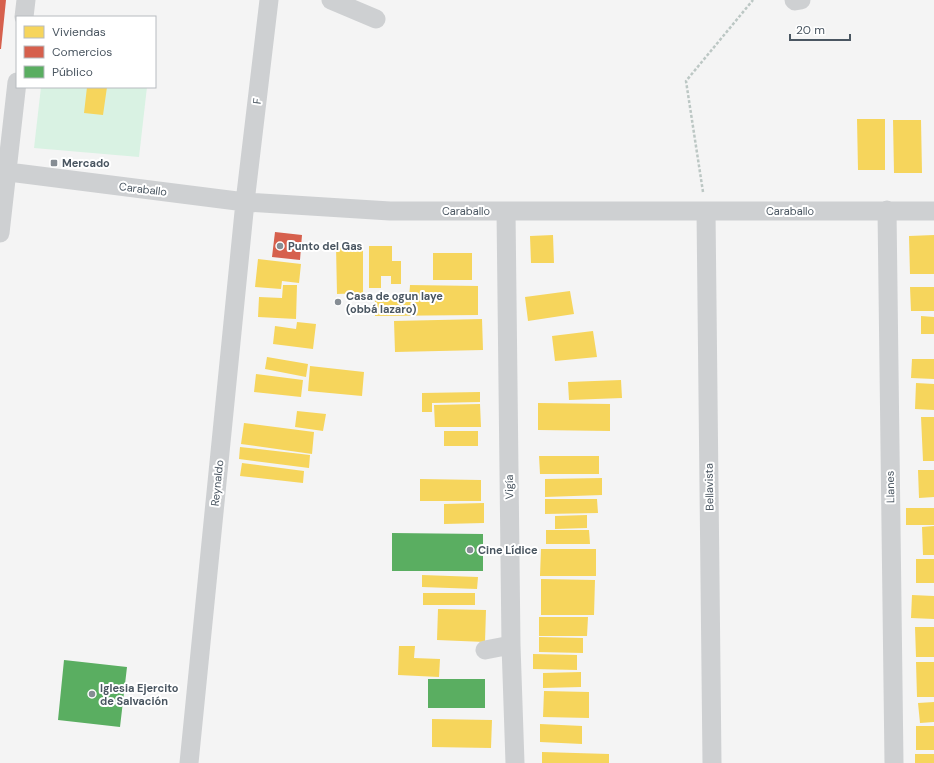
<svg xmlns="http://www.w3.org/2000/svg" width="934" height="763" font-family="'DM Sans',sans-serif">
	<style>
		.grass { fill: #d9f2e3 }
		.homes { fill: #f6d55c }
		.shops { fill: #d6604d }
		.public { fill: #5aae61 }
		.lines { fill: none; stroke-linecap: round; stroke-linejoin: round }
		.path { stroke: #bcc7c4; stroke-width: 2.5; stroke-dasharray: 3 2; stroke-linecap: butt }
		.minor { stroke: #ced0d2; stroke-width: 19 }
		.poi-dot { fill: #868d94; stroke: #fff; stroke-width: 1.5 }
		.labels { text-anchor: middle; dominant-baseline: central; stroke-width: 4; stroke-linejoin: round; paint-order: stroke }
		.street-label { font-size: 11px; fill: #4a5661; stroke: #fff }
		.poi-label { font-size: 11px; font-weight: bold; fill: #4a5661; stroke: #fff; text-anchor: start }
	</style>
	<rect width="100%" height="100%" fill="#f4f4f4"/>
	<path class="grass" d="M 41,87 L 147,87 L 139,157 L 34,148 Z"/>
	<path class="homes" d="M 87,87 L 107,87 L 103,115 L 84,113 Z
		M 857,119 L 885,119 L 885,170 L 858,170 Z
		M 893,120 L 921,120 L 922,173 L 894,173 Z
		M 553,235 L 554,263 L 531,263 L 530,236 Z
		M 934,235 L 934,274 L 910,274 L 909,236 Z
		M 336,246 L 363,246 L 363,293 L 337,294 Z
		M 369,246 L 392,246 L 392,261 L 401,261 L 401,284 L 391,284 L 391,276 L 381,276 L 381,288 L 369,288 Z
		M 433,253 L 472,253 L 472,280 L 433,280 Z
		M 258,259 L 301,264 L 299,283 L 282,281 L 281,289 L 255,287 Z
		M 283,285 L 297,285 L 296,319 L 258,317 L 259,297 L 282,298 Z
		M 410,285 L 478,286 L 478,315 L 375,316 L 375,299 L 409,299 Z
		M 910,287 L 934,287 L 934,311 L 911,311 Z
		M 570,291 L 574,314 L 528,321 L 525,297 Z
		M 921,316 L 934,317 L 934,334 L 921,334 Z
		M 482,319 L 483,350 L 395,352 L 394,321 Z
		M 297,322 L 316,324 L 313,349 L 273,344 L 275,326 L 296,329 Z
		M 593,331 L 597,357 L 555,361 L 552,336 Z
		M 267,357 L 308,364 L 306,377 L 265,369 Z
		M 912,359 L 934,359 L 934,379 L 911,378 Z
		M 310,366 L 364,372 L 362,396 L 308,391 Z
		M 256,374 L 303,380 L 301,397 L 254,392 Z
		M 621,380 L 622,398 L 569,400 L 568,382 Z
		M 916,383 L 934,384 L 934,410 L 915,409 Z
		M 480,392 L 480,402 L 432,403 L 432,412 L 422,412 L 422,393 Z
		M 538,403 L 610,404 L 610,431 L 538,430 Z
		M 480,404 L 481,427 L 435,427 L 434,405 Z
		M 297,411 L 326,414 L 323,431 L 295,427 Z
		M 921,417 L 934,417 L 934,461 L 923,461 Z
		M 244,423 L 314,432 L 312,454 L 241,444 Z
		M 444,431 L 478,431 L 478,446 L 444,446 Z
		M 240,447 L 310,455 L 309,468 L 239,459 Z
		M 539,456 L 599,456 L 599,474 L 540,474 Z
		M 242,463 L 304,471 L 303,483 L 240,476 Z
		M 918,470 L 934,470 L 934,497 L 919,498 Z
		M 602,478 L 602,495 L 545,497 L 545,479 Z
		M 420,479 L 481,480 L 481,501 L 420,501 Z
		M 545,499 L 597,499 L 598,513 L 545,514 Z
		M 484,503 L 484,523 L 444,524 L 444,504 Z
		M 906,508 L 934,508 L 934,525 L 906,525 Z
		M 587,515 L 587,528 L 555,529 L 555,516 Z
		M 934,526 L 934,555 L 923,555 L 922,527 Z
		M 546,530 L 589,530 L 590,544 L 546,544 Z
		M 541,549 L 596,549 L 596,576 L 540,576 Z
		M 916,559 L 934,559 L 934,583 L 916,583 Z
		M 422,575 L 478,577 L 477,589 L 422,587 Z
		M 541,579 L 595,580 L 594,615 L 541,615 Z
		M 423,593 L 475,593 L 475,605 L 423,605 Z
		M 912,595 L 934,596 L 934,619 L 911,618 Z
		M 438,609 L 486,610 L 485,642 L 437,640 Z
		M 539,617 L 588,617 L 587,636 L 539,636 Z
		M 915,627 L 934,627 L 934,657 L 916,657 Z
		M 539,637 L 583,638 L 583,653 L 539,652 Z
		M 399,646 L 415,646 L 414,658 L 440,659 L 439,677 L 398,675 Z
		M 533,654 L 577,655 L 577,670 L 533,669 Z
		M 916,662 L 934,662 L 934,697 L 917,697 Z
		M 581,672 L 581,687 L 543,688 L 543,673 Z
		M 544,691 L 589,692 L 589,718 L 543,717 Z
		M 934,702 L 934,722 L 920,723 L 918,703 Z
		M 432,719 L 492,720 L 491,748 L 432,747 Z
		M 540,724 L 582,726 L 582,744 L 540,742 Z
		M 916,726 L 934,726 L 934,750 L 916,750 Z
		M 542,752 L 609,754 L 609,763 L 542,763 Z
		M 915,754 L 934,754 L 934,763 L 915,763 Z"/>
	<path class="shops" d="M 0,0 L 6,0 L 1,49 L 0,49 Z
		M 275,232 L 302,235 L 300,260 L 272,257 Z"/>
	<path class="public" d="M 392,533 L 483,534 L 483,571 L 392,571 Z
		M 64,660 L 127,667 L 120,727 L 58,720 Z
		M 428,679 L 485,679 L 485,708 L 428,708 Z"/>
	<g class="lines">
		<path class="path" d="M 703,192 L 686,81 L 753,0"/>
		<path class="minor" d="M 331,0 L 376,19
			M 794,0 L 795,1 L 801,0
			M 24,17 L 26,0
			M 0,171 L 245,202 L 390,211 L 934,211
			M 887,210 L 894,763
			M 506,211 L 511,645 L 515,763
			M 706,211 L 712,763
			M 0,233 L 17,82
			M 485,650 L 511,645
			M 189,763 L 245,202 L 269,0"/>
	</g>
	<g class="poi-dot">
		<rect x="50" y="159" width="8" height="8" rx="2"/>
		<circle cx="280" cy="246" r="4"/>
		<circle cx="338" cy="302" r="4"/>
		<circle cx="470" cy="550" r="4"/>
		<circle cx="92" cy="694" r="4"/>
	</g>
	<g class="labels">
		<g class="street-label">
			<text transform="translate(257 101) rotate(-83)">F</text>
			<text transform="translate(143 189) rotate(7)">Caraballo</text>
			<text x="466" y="211">Caraballo</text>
			<text x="790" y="211">Caraballo</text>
			<text transform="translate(217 483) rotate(-84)">Reynaldo</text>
			<text transform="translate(509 487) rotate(-91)">Vigía</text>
			<text transform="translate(709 487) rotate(-91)">Bellavista</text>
			<text transform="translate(890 487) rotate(-91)">Llanes</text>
		</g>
		<g class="poi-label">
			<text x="62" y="163">Mercado</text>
			<text x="288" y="246">Punto del Gas</text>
			<text x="346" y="296">Casa de ogun laye<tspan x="346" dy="13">(obbá lazaro)</tspan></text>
			<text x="478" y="550">Cine Lídice</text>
			<text x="100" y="688">Iglesia Ejercito<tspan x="100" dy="13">de Salvación</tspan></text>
		</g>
	</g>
	<rect x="16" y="16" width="140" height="72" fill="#ffffff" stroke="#b7bbc0"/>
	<rect x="24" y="26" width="20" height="12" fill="#f6d55c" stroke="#b7bbc0"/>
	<text x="52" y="36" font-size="12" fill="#4a5661">Viviendas</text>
	<rect x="24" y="46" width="20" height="12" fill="#d6604d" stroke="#b7bbc0"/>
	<text x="52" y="56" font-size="12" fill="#4a5661">Comercios</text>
	<rect x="24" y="66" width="20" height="12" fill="#5aae61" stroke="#b7bbc0"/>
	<text x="52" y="76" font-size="12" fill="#4a5661">Público</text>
	<path d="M790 34v6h60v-6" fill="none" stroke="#4a5661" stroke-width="2"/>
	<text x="796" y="34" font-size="12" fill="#4a5661" stroke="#ffffff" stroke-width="3" paint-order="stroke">20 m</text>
</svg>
